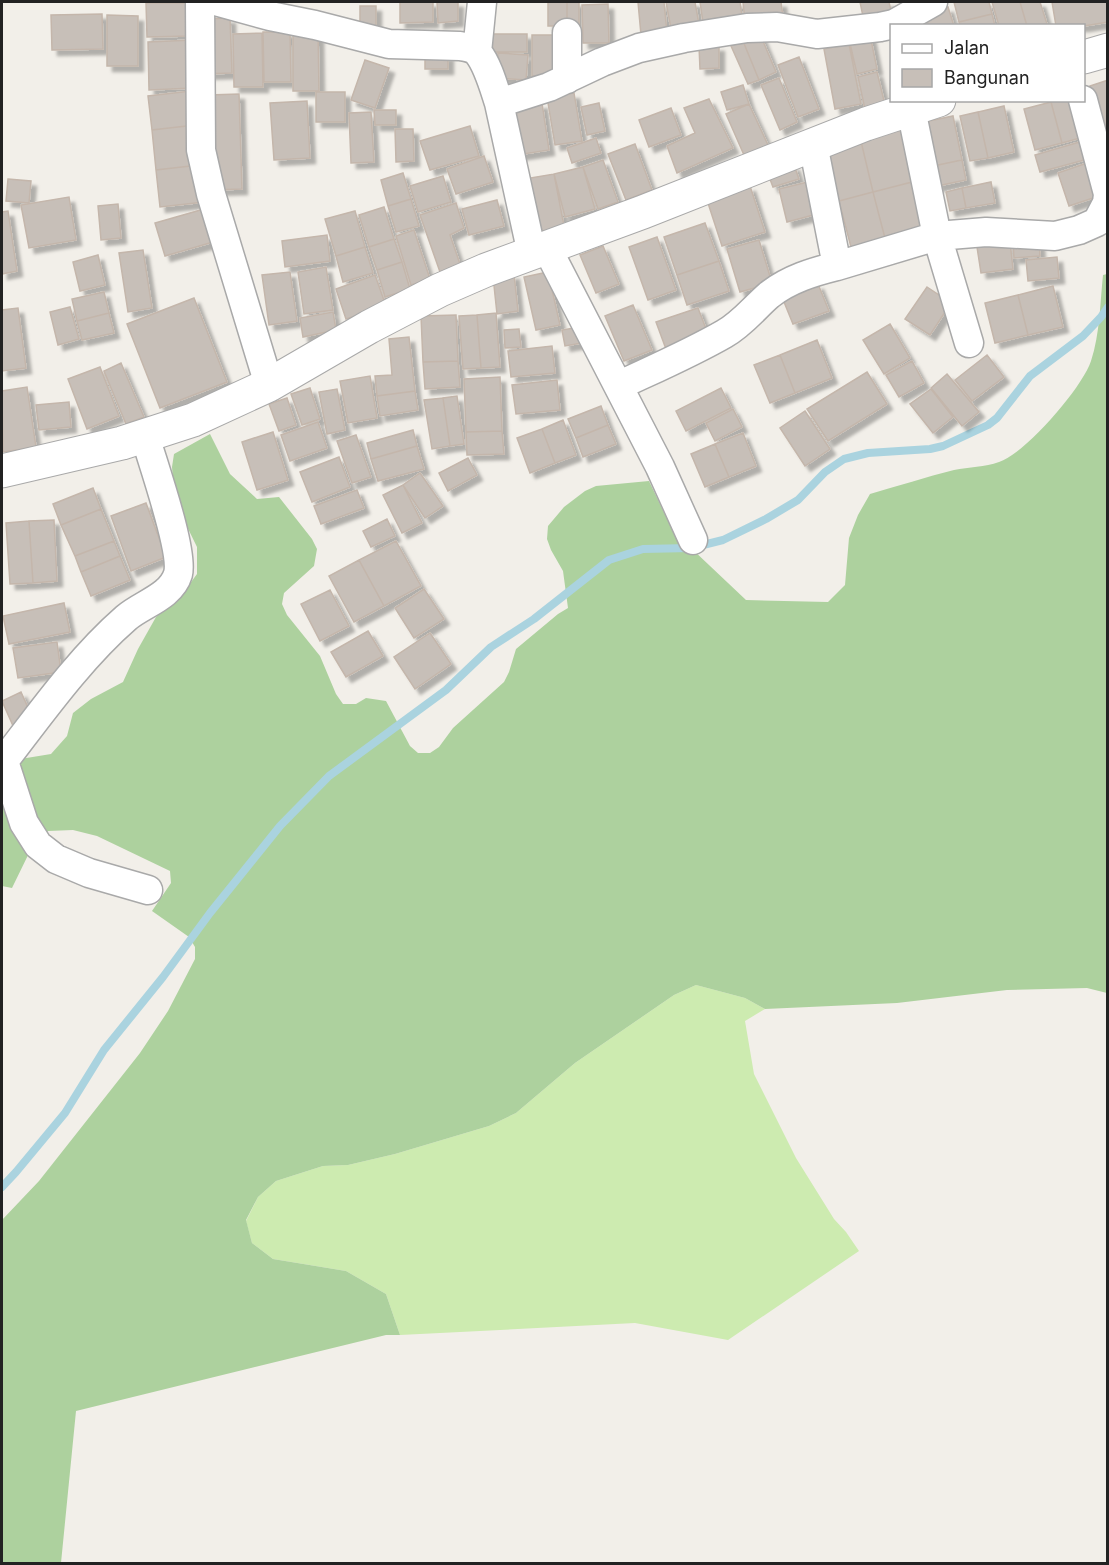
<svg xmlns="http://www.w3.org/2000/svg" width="1109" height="1565" font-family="Inter,sans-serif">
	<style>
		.grass { fill: #cdebb0 }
		.forest { fill: #add19e }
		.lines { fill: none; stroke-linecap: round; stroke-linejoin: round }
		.stream { stroke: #aad3df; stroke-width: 8 }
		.building { fill: #c7bfb8; stroke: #c4b6ab; stroke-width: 1.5; filter: url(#shadow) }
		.minor-casing { stroke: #a9a9a9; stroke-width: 31 }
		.tertiary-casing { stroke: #a9a9a9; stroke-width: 35 }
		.minor { stroke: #fff; stroke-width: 28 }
		.tertiary { stroke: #fff; stroke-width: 33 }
	</style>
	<defs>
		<filter id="shadow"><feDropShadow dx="5.5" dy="5.5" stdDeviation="1.5" flood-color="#0004"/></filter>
	</defs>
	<rect width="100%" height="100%" fill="#f2efe9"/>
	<path class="grass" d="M 696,985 L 745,998 L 765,1009 L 745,1021 L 754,1074 L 796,1158 L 834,1219 L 846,1232 L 859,1251 L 728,1340 L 635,1323 L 400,1335 L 386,1294 L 346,1271 L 273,1259 L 252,1243 L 246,1221 L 258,1197 L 276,1181 L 323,1166 L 348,1165 L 395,1154 L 489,1126 L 516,1113 L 575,1063 L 674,995 Z"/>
	<path class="forest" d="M 1107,274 L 1107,993 L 1087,988 L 1007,990 L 897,1003 L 765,1009 L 745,998 L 696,985 L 674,995 L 575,1063 L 516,1113 L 489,1126 L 395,1154 L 348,1165 L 323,1166 L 276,1181 L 258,1197 L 246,1220 L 252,1243 L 273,1259 L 346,1271 L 386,1294 L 400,1335 L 386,1335 L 76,1411 L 61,1563 L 2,1564 L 2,1220 L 39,1181 L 140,1053 L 168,1011 L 195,959 L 195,947 L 189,937 L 152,911 L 171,883 L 170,871 L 97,836 L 73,830 L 48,831 L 38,845 L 31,849 L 12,888 L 2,886 L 2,762 L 51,754 L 67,736 L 73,713 L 91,699 L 123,682 L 138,649 L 156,617 L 183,593 L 197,574 L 197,547 L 175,502 L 172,467 L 174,454 L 210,434 L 230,474 L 257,499 L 279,497 L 312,539 L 317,549 L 314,566 L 284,593 L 282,604 L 287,615 L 320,656 L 336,694 L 343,704 L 356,704 L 366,698 L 386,701 L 410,746 L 418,753 L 430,753 L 439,747 L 453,728 L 504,682 L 509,672 L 516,649 L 558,614 L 568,608 L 563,571 L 551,550 L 547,539 L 548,526 L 564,507 L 585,491 L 596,486 L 649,481 L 673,531 L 746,600 L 828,602 L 845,585 L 849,538 L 858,515 L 870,494 C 898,486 926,477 954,470 C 969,467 985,467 999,462 C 1026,453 1082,388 1091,361 C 1100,334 1100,303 1103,275 Z"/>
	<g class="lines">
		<path class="stream" d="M 2,1187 L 16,1172 L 65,1113 L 104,1050 L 163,977 L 210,913 L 280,826 L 329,776 L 446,690 L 491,647 L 534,619 L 609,560 L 643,549 L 691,548 L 723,540 L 766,519 L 798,500 L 825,472 L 844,459 L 868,453 L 930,449 L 943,446 L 988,425 L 997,418 L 1030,376 L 1083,336 L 1101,317 L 1108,307"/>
	</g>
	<path class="building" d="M 400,2 L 433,2 L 433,22 L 400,23 Z
		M 437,2 L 458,2 L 458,21 L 438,23 Z
		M 548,2 L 567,2 L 567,26 L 548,26 Z
		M 567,2 L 579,2 L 579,26 L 567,26 Z
		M 638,2 L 664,2 L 667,33 L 641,35 Z
		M 666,2 L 695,2 L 700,30 L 672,34 Z
		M 700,2 L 740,2 L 743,23 L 704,29 Z
		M 743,2 L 781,2 L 783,17 L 745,21 Z
		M 860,2 L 889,2 L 892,15 L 864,21 Z
		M 954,2 L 989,2 L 992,14 L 959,22 Z
		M 992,2 L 1020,2 L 1027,26 L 999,26 Z
		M 1020,2 L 1040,2 L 1047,24 L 1027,26 Z
		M 1052,2 L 1108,2 L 1108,22 L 1084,26 L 1056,26 Z
		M 146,3 L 189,3 L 190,36 L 147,37 Z
		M 608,4 L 609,43 L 583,43 L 582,5 Z
		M 360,6 L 376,6 L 376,27 L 360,27 Z
		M 948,7 L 954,26 L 921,26 L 918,16 Z
		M 102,14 L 103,49 L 52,50 L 51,15 Z
		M 992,14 L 995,26 L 960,26 L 959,22 Z
		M 107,15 L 138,16 L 138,66 L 107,66 Z
		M 230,18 L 232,73 L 204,74 L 202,19 Z
		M 318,30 L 319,91 L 293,91 L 293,31 Z
		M 263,32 L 290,32 L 291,82 L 264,82 Z
		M 262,33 L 263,87 L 234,87 L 233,34 Z
		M 486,34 L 527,34 L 527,52 L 486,52 Z
		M 760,34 L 776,72 L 759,80 L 743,41 Z
		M 532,35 L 562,35 L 562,76 L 532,76 Z
		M 870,35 L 877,69 L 857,74 L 849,39 Z
		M 193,40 L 194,88 L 149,90 L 148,42 Z
		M 743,41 L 759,80 L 748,84 L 731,46 Z
		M 849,44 L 861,104 L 835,109 L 824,49 Z
		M 699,46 L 719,46 L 719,68 L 700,69 Z
		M 498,53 L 528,55 L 526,80 L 496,78 Z
		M 448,55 L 448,69 L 425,69 L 425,56 Z
		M 799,57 L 819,109 L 798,117 L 778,65 Z
		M 365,60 L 389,68 L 375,108 L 351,100 Z
		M 877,72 L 886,109 L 866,114 L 858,77 Z
		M 779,78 L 797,122 L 780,130 L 761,85 Z
		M 1108,80 L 1108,128 L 1104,129 L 1090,86 Z
		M 743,85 L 749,104 L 727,110 L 721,92 Z
		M 191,91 L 195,125 L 152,130 L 148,96 Z
		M 316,92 L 345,92 L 345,122 L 316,122 Z
		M 574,93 L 582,141 L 555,145 L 547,97 Z
		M 239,94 L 242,189 L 212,190 L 208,95 Z
		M 709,99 L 733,148 L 677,173 L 667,146 L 695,133 L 684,108 Z
		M 1058,100 L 1069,100 L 1080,138 L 1062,143 L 1051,102 Z
		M 307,101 L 310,158 L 274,160 L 270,103 Z
		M 1051,102 L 1062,143 L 1035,150 L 1024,109 Z
		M 542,103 L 549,150 L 511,156 L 503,110 Z
		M 599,103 L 605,131 L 587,135 L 581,107 Z
		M 749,104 L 768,145 L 744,155 L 726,114 Z
		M 1004,106 L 1014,152 L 988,158 L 978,112 Z
		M 671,108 L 681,135 L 649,147 L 639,120 Z
		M 374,110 L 396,110 L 396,125 L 375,125 Z
		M 371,112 L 374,162 L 351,163 L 349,113 Z
		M 978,112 L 988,158 L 970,161 L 960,116 Z
		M 953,116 L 962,160 L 933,166 L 924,122 Z
		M 195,125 L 199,165 L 156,170 L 152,130 Z
		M 470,126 L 479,156 L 430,170 L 420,141 Z
		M 902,126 L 916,181 L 873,192 L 860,137 Z
		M 395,129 L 413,129 L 414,161 L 396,162 Z
		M 860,137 L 873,192 L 839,201 L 825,145 Z
		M 596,138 L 601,153 L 572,163 L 567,148 Z
		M 1083,141 L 1088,159 L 1040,172 L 1035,155 Z
		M 635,144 L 652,190 L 626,200 L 608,154 Z
		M 484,156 L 493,182 L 456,194 L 447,169 Z
		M 603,160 L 618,202 L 598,209 L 583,167 Z
		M 962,160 L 966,180 L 937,186 L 933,166 Z
		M 1087,163 L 1099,196 L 1069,206 L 1058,173 Z
		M 199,165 L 204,202 L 160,207 L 156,170 Z
		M 794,165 L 799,179 L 773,187 L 768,174 Z
		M 583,167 L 595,209 L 565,217 L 554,174 Z
		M 403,173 L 411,199 L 388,206 L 381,180 Z
		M 554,174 L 565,231 L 531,237 L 518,180 Z
		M 443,176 L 451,202 L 418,212 L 410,186 Z
		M 8,179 L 31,181 L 29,203 L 6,201 Z
		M 812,181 L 821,213 L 787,222 L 779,189 Z
		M 916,181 L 928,232 L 886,242 L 873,192 Z
		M 991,182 L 995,203 L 966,208 L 962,188 Z
		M 750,186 L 765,232 L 722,246 L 707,200 Z
		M 962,188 L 966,208 L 950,211 L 946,192 Z
		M 873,192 L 886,242 L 852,251 L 839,201 Z
		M 69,197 L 76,240 L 29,248 L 21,205 Z
		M 411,199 L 419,226 L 396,232 L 388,206 Z
		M 497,200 L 504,226 L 469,235 L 462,209 Z
		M 456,203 L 464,228 L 450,235 L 460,264 L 440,272 L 420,215 Z
		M 118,204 L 121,238 L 101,240 L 98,206 Z
		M 211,207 L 220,240 L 165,256 L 155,223 Z
		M 384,207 L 394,239 L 369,247 L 359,215 Z
		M 8,211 L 17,271 L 2,274 L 2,212 Z
		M 355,211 L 365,247 L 336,256 L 325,219 Z
		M 705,223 L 719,261 L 677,275 L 664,237 Z
		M 414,230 L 430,279 L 411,285 L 396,236 Z
		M 327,235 L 330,261 L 285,267 L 282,241 Z
		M 657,237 L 676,290 L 648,300 L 629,247 Z
		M 394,239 L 402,262 L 377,270 L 369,247 Z
		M 759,240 L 772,283 L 740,292 L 727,249 Z
		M 1039,241 L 1040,256 L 1014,258 L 1013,243 Z
		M 1010,242 L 1013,269 L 981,273 L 977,247 Z
		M 603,246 L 619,284 L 596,293 L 580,255 Z
		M 365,247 L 373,273 L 343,282 L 336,256 Z
		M 143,250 L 152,308 L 128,312 L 119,253 Z
		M 98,255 L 105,285 L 80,291 L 73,262 Z
		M 1057,257 L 1059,278 L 1028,281 L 1026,260 Z
		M 719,261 L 729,291 L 687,305 L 677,275 Z
		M 402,262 L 410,289 L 385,297 L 377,270 Z
		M 326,267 L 333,310 L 304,314 L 298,272 Z
		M 290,272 L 297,321 L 269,325 L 262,275 Z
		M 548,272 L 560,325 L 536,330 L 524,277 Z
		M 514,274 L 518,311 L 497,314 L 493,276 Z
		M 375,275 L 386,306 L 346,319 L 336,289 Z
		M 818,284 L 829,311 L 793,324 L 782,297 Z
		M 1053,286 L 1063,327 L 1028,335 L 1018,295 Z
		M 927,287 L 951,303 L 930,335 L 905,319 Z
		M 104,292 L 109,313 L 77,321 L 72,299 Z
		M 1018,295 L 1028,335 L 995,343 L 985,303 Z
		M 194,298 L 227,382 L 160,408 L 127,324 Z
		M 633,305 L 652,350 L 624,361 L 605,316 Z
		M 70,307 L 79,339 L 58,345 L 50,312 Z
		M 18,308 L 26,368 L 2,371 L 2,310 Z
		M 698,308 L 708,334 L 666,349 L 656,322 Z
		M 333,312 L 336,330 L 303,337 L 300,318 Z
		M 109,313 L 114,333 L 82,340 L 77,321 Z
		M 496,313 L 500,367 L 481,368 L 477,315 Z
		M 456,315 L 458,361 L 423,362 L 421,316 Z
		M 477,315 L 481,368 L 463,369 L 459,316 Z
		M 890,324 L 910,358 L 884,374 L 863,340 Z
		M 579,327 L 582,343 L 565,346 L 562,330 Z
		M 519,329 L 521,347 L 505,348 L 504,330 Z
		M 409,337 L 415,391 L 377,396 L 375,376 L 392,375 L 389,339 Z
		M 817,340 L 832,378 L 795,393 L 780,355 Z
		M 552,346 L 555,373 L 511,377 L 508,351 Z
		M 780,355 L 795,393 L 770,403 L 754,365 Z
		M 987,355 L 1004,377 L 972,401 L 955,380 Z
		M 458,361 L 460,387 L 425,389 L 423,362 Z
		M 912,361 L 924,383 L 899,397 L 886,375 Z
		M 121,363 L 144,417 L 126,424 L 104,371 Z
		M 100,367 L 119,416 L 87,429 L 68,379 Z
		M 867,372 L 887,404 L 828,441 L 807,409 Z
		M 947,374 L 979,412 L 962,426 L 931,388 Z
		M 370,376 L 377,418 L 348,423 L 340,381 Z
		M 500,377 L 502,431 L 466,432 L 464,379 Z
		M 557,380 L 560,410 L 516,414 L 512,385 Z
		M 27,387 L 36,447 L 3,452 L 2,391 Z
		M 310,388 L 320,419 L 302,425 L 291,394 Z
		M 721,388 L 731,408 L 686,431 L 676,411 Z
		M 337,389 L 345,430 L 327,434 L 319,392 Z
		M 931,389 L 953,417 L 933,433 L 910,404 Z
		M 415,391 L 418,410 L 380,416 L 377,396 Z
		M 457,396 L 464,444 L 450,446 L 443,398 Z
		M 287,398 L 296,425 L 279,431 L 269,404 Z
		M 443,398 L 450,446 L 432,449 L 424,400 Z
		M 69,402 L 71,427 L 39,430 L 36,405 Z
		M 601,406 L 608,425 L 576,438 L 568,419 Z
		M 733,409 L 742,427 L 715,441 L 706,423 Z
		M 805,411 L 830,449 L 805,466 L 780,428 Z
		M 563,420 L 576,455 L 555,463 L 542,429 Z
		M 318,422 L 327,448 L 290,461 L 281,435 Z
		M 608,425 L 616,444 L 583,457 L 576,438 Z
		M 542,429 L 555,463 L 530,473 L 517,438 Z
		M 413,430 L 417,446 L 371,459 L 367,443 Z
		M 502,431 L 504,454 L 467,455 L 466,432 Z
		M 273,432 L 288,480 L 257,490 L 242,442 Z
		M 743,433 L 756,466 L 729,477 L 715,444 Z
		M 356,435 L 371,477 L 352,483 L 337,441 Z
		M 715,444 L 729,477 L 705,487 L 691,454 Z
		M 417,446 L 424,469 L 378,481 L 371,459 Z
		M 339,457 L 350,487 L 312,502 L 300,472 Z
		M 468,458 L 477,475 L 448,491 L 439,473 Z
		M 420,473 L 443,506 L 425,518 L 403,485 Z
		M 403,485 L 422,523 L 402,533 L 383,495 Z
		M 93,488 L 101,509 L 61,525 L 53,504 Z
		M 357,490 L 364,508 L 321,524 L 314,506 Z
		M 146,503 L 166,557 L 131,571 L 111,516 Z
		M 101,509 L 114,541 L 75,556 L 61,525 Z
		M 387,519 L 395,536 L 371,547 L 363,531 Z
		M 54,520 L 57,581 L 33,583 L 29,521 Z
		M 29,521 L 33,583 L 10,584 L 6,523 Z
		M 114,541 L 120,556 L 81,572 L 75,556 Z
		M 396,541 L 421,586 L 384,606 L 359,560 Z
		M 120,556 L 130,580 L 91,596 L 81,572 Z
		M 359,560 L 384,606 L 354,622 L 329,576 Z
		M 424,589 L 444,619 L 414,638 L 395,608 Z
		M 330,590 L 349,626 L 320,641 L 301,604 Z
		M 64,603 L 70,632 L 9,644 L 3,616 Z
		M 368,631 L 383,656 L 346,677 L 331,652 Z
		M 430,633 L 451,664 L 415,689 L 394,657 Z
		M 57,642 L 61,672 L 18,678 L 13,648 Z
		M 21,692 L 33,719 L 14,728 L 2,701 Z"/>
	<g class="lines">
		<g class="minor-casing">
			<path id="minor" d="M 200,2 L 201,150 L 211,194 L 269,385
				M 219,2 L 270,16 L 315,25 L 389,44 L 460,46 C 466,47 474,48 478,53 C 488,65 494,88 499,103 L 532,254
				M 567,33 L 567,79
				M 477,52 L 482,2
				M 1083,100 L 1108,194
				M 499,103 L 549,87 L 602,62 L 639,48 L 684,38 L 747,28 L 777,27 L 817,34 L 880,27 L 894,24 L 933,2
				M 911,109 L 937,236 L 969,343
				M 547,248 L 660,467 L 693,540
				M 837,266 L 937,236 L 986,232 L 1055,236 L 1079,230 L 1097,222 L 1107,203 L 1108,194
				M 620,385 C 654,369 691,353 724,334 C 742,324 754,308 769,295 C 789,279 813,272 837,266 L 813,144
				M 2,755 L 24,823 L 38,845 L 56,859 L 89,873 L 148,890
				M 4,761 C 41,713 80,658 126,618 C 142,604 171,597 178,574 C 184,551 153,464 145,436"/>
		</g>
		<g class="tertiary-casing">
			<path id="tertiary" d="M 1084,57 L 1108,50
				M 2,471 L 122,443 L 193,420 L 269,385 L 369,327 L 440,290 L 486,270 L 643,212 L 866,124 L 939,100"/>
		</g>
		<use href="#minor" class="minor"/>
		<use href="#tertiary" class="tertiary"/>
	</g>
	<rect width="1109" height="1565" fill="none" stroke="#222222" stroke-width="6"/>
	<rect x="890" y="24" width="195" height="78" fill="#ffffff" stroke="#a7a7a7" stroke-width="1.5"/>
	<rect x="902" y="44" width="30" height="9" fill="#ffffff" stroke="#a7a7a7" stroke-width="1.5"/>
	<text x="944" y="54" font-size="18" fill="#222222">Jalan</text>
	<rect x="902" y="69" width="30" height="18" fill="#c7bfb8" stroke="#a7a7a7" stroke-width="1.5"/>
	<text x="944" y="84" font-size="18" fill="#222222">Bangunan</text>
</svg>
